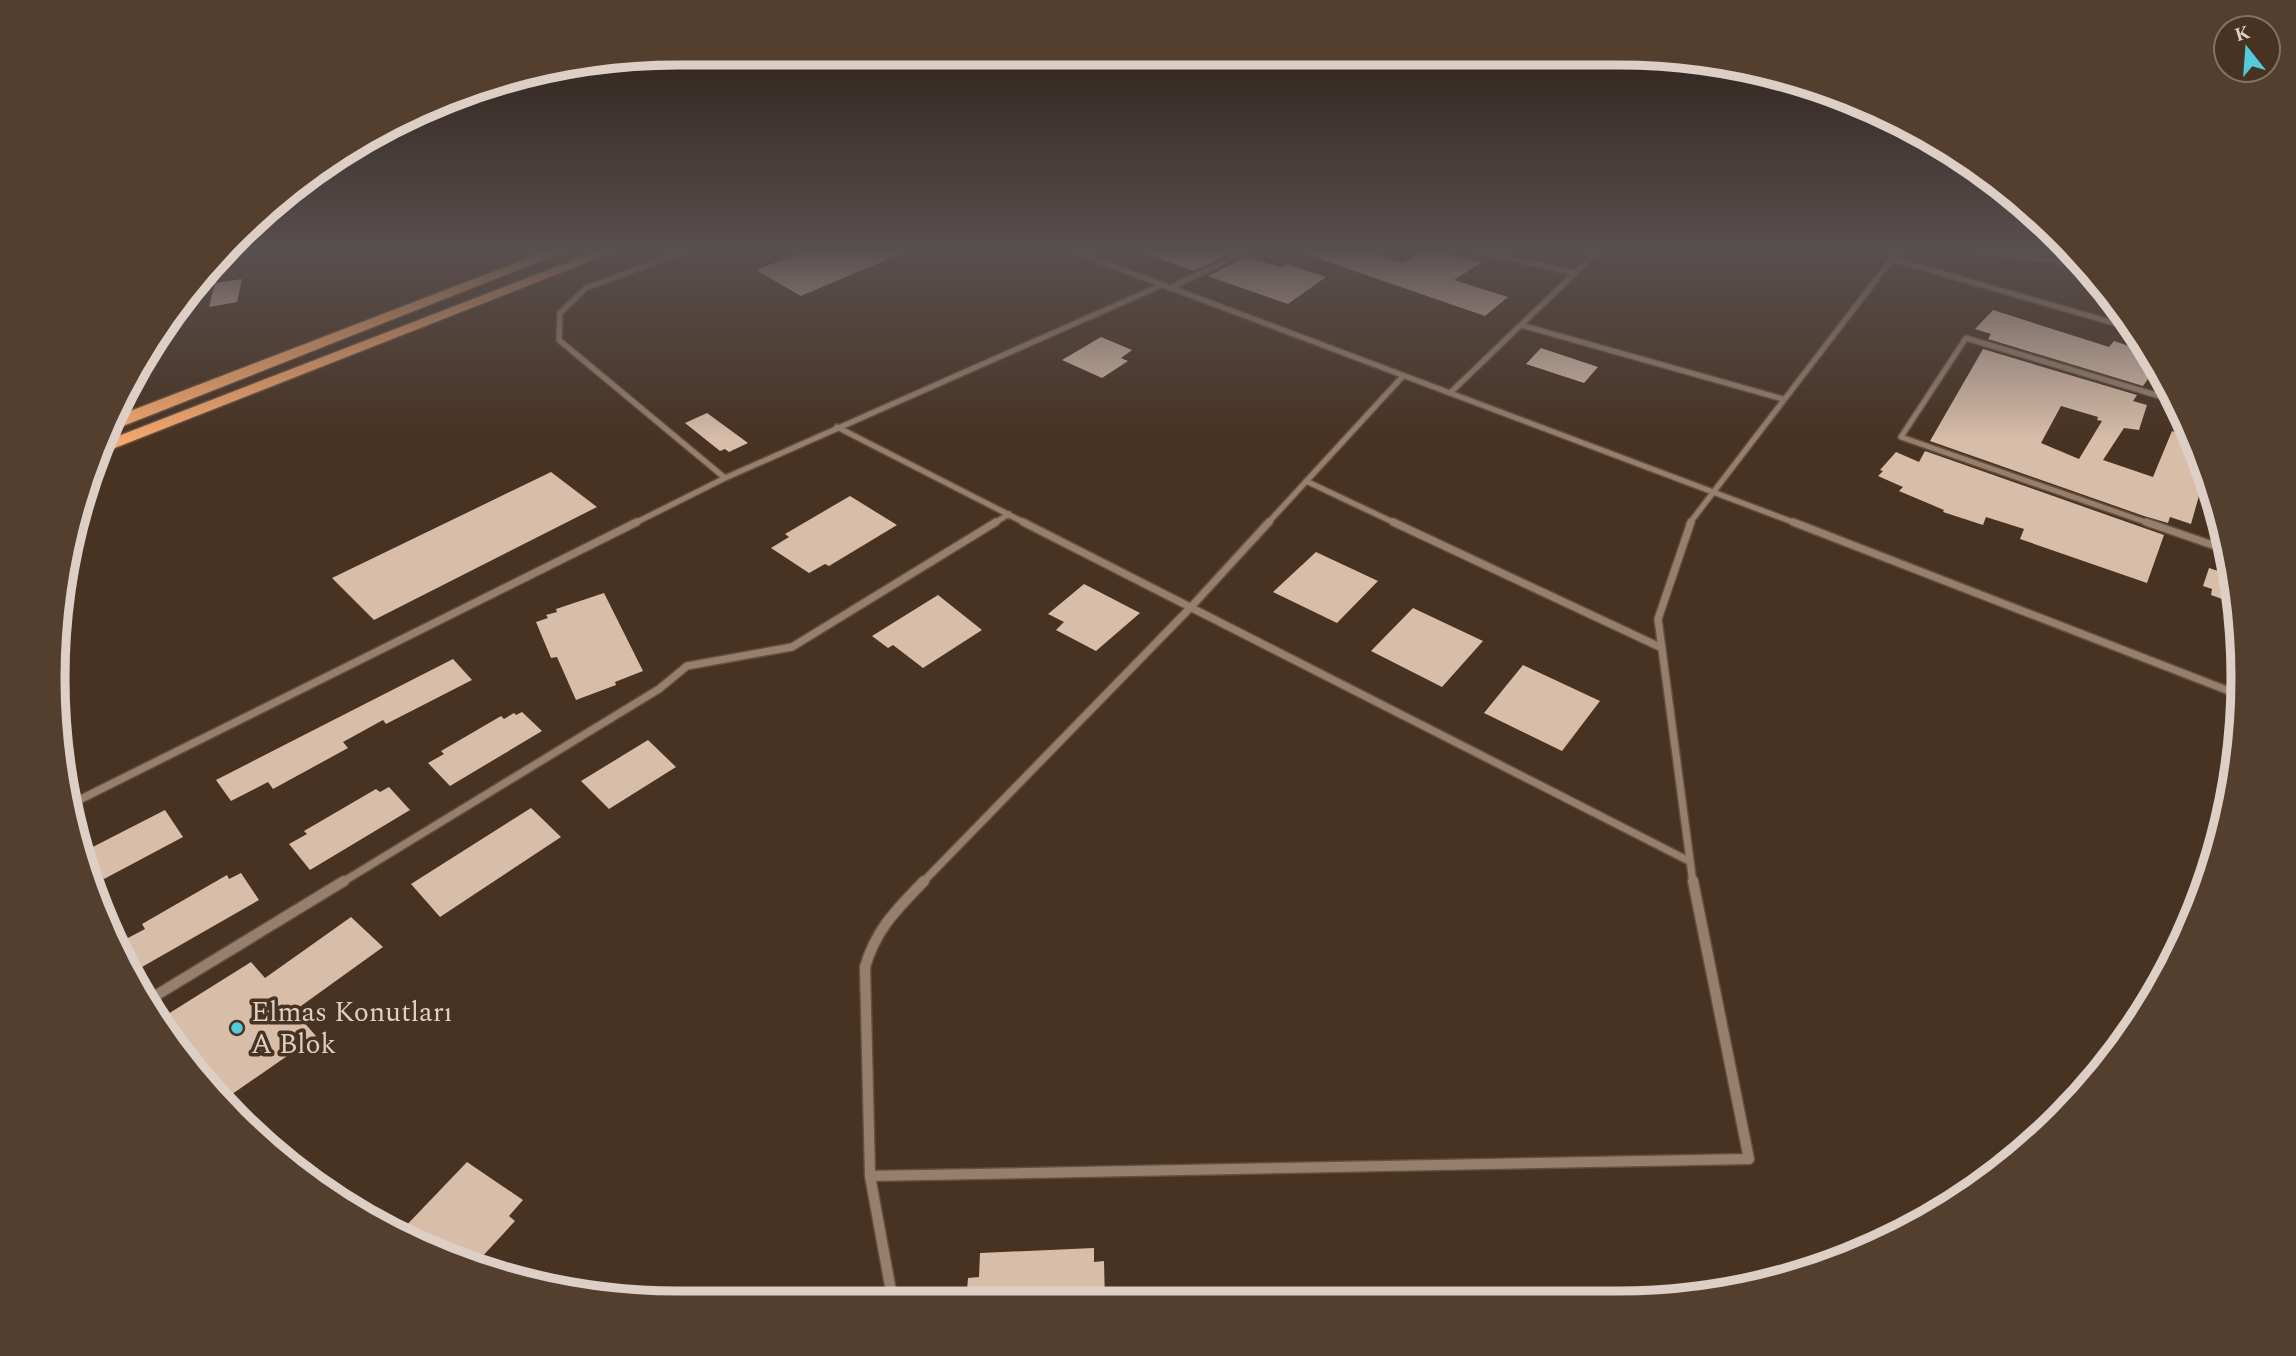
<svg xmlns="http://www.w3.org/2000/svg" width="2296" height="1356" font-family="Spectral,serif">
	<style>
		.building { fill: #d8bda9; fill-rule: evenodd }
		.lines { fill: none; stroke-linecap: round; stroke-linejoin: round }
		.street-far2-casing { stroke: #625041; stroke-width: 8 }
		.street-far1-casing { stroke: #625041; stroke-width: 10 }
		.street-casing { stroke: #625041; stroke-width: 13 }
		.highway-casing { stroke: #625041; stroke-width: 3 }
		.street-far2 { stroke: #987f6c; stroke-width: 5 }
		.street-far1 { stroke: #987f6c; stroke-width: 7 }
		.street { stroke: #987f6c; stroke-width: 10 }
		.highway { fill: #f5a76c; fill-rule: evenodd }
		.poi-dot { fill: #53cbdb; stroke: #483222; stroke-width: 2.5 }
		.labels { text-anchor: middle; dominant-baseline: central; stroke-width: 7; stroke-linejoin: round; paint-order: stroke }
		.near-poi-label { font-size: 28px; fill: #ddcfc5; stroke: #483222; text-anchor: start }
		.rim { fill: none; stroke: #ddcfc5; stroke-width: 9 }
	</style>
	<rect width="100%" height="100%" fill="#483222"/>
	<path class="building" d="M 805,251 L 907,251 L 801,296 L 756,270 Z
		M 1146,251 L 1225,251 L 1231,253 L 1194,271 L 1145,254 Z
		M 1306,251 L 1365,251 L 1403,263 L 1423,251 L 1437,251 L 1482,262 L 1454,280 L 1508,297 L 1485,316 L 1305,254 Z
		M 1246,257 L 1281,267 L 1286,264 L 1326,277 L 1288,304 L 1208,276 Z
		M 242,279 L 237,302 L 209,307 L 215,283 Z
		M 1993,310 L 2109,347 L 2114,341 L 2132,347 L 2130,350 L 2152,357 L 2157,366 L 2143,386 L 1988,339 L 1991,334 L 1975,329 Z
		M 1101,337 L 1132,350 L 1121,358 L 1128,361 L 1102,378 L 1062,360 Z
		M 1541,348 L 1598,367 L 1584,383 L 1526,364 Z
		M 1983,349 L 2137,395 L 2133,401 L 2147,405 L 2139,430 L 2124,428 L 2103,460 L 2153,477 L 2172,431 L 2177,433 L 2184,417 L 2196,438 L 2206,471 L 2191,524 L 2170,517 L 2168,523 L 2144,516 L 1930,441 ZM 2061,406 L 2098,417 L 2097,420 L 2102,421 L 2079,459 L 2041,443 Z
		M 707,413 L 748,443 L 729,452 L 725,449 L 720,451 L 685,423 Z
		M 1925,451 L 2164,535 L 2147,583 L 2020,539 L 2024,529 L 1986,517 L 1983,525 L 1943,512 L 1944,510 L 1899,491 L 1903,487 L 1878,476 L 1883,471 L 1880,470 L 1896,452 L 1919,462 Z
		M 551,472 L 597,507 L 374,620 L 332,578 Z
		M 850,496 L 897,525 L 829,566 L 825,564 L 809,573 L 771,548 L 789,537 L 785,534 Z
		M 1316,552 L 1378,581 L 1337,623 L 1273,592 Z
		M 2209,568 L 2233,576 L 2236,604 L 2211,595 L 2212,589 L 2203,586 Z
		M 1084,584 L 1140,613 L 1096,651 L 1056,630 L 1064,622 L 1048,614 Z
		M 604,593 L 643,671 L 615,682 L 616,685 L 576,700 L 557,657 L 551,658 L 536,622 L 548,618 L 546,615 L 557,612 L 556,609 Z
		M 938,595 L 982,630 L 923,668 L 893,645 L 888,648 L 872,636 Z
		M 1413,608 L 1483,641 L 1442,687 L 1371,651 Z
		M 453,659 L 472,680 L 386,724 L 383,720 L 343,742 L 348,748 L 273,789 L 268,782 L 231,801 L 216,780 Z
		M 1523,665 L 1600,701 L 1562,751 L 1484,713 Z
		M 522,712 L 542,731 L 450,786 L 428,763 L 444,754 L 441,751 L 501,716 L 504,719 L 514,713 L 516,715 Z
		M 648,740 L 676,767 L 609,809 L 581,781 Z
		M 389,787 L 410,810 L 310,870 L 289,844 L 307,834 L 304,831 L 376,789 L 380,792 Z
		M 531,808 L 561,837 L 440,917 L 411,884 Z
		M 165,810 L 183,837 L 104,879 L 102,876 L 88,883 L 81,853 Z
		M 241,873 L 259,900 L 142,967 L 126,939 L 145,929 L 142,924 L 227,875 L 229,879 Z
		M 351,917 L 383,947 L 294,1011 L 316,1036 L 225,1099 L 182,1059 L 160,1019 L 251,962 L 265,978 Z
		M 467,1162 L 523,1200 L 509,1216 L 515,1221 L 480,1259 L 470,1252 L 461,1262 L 400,1232 Z
		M 1094,1248 L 1094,1262 L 1104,1261 L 1105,1302 L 966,1302 L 968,1278 L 979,1277 L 980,1253 Z"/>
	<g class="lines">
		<g class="street-far2-casing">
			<path id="street-far2" d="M 685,251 L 586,288 L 560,313 L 559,340 L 725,478
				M 1073,251 L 1798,524
				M 1478,251 L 1576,273
				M 1983,251 L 2085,265
				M 1892,259 L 2138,330
				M 1170,288 L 1247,251
				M 1521,325 L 1783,399
				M 1450,393 L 1598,251
				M 837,427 L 1027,524
				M 1306,481 L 1397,524
				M 633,524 L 725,478 L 1162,285
				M 993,524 L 1009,514
				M 1267,524 L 1403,376
				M 1689,524 L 1898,251
				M 2151,524 L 1901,437 L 1966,338 L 2176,401"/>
		</g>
		<g class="street-far1-casing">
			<path id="street-far1" d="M 1023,522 L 1689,861
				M 1393,522 L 1662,648
				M 1691,522 L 1658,619 L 1693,883
				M 1793,522 L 2242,696
				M 2146,522 L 2230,551
				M 73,803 L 637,522
				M 341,883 L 659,689 L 687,666 L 792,647 L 996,522
				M 922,883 L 1191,607 L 1269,522"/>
		</g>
		<g class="street-casing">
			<path id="street" d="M 150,999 L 344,881
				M 870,1176 L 1749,1159 L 1693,881
				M 893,1302 L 870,1176 L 865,967 C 876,929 897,909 924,881"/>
		</g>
		<g class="highway-casing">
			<path id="highway" d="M 547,251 L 566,251 L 123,426 L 114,426 L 120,415 Z
				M 597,251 L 616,251 L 102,453 L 108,440 Z"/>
		</g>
		<use href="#street-far2" class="street-far2"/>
		<use href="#street-far1" class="street-far1"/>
		<use href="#street" class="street"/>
		<use href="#highway" class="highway"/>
	</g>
	<linearGradient id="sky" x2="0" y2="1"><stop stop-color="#281c13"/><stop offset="0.57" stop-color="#584f4f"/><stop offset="1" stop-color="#584f4f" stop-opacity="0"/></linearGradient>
	<rect width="2296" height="441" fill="url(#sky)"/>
	<circle class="poi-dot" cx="237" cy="1028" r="7"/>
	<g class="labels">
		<g class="near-poi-label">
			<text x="251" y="1012">Elmas Konutları<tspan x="251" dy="32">A Blok</tspan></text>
		</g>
	</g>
	<path d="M0 0H2296V1356H0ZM678 65H1618A613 613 0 0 1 2231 678V678A613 613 0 0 1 1618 1291H678A613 613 0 0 1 65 678V678A613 613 0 0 1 678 65Z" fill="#543f2f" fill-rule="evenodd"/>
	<path class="rim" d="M678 65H1618A613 613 0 0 1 2231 678V678A613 613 0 0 1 1618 1291H678A613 613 0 0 1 65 678V678A613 613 0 0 1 678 65Z"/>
	<g transform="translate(2247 49) rotate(343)"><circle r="33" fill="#483222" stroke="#847163" stroke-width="2"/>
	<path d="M0-5L12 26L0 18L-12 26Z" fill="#53cbdb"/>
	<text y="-10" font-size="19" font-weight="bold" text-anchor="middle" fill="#ddcfc5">K</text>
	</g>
</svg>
